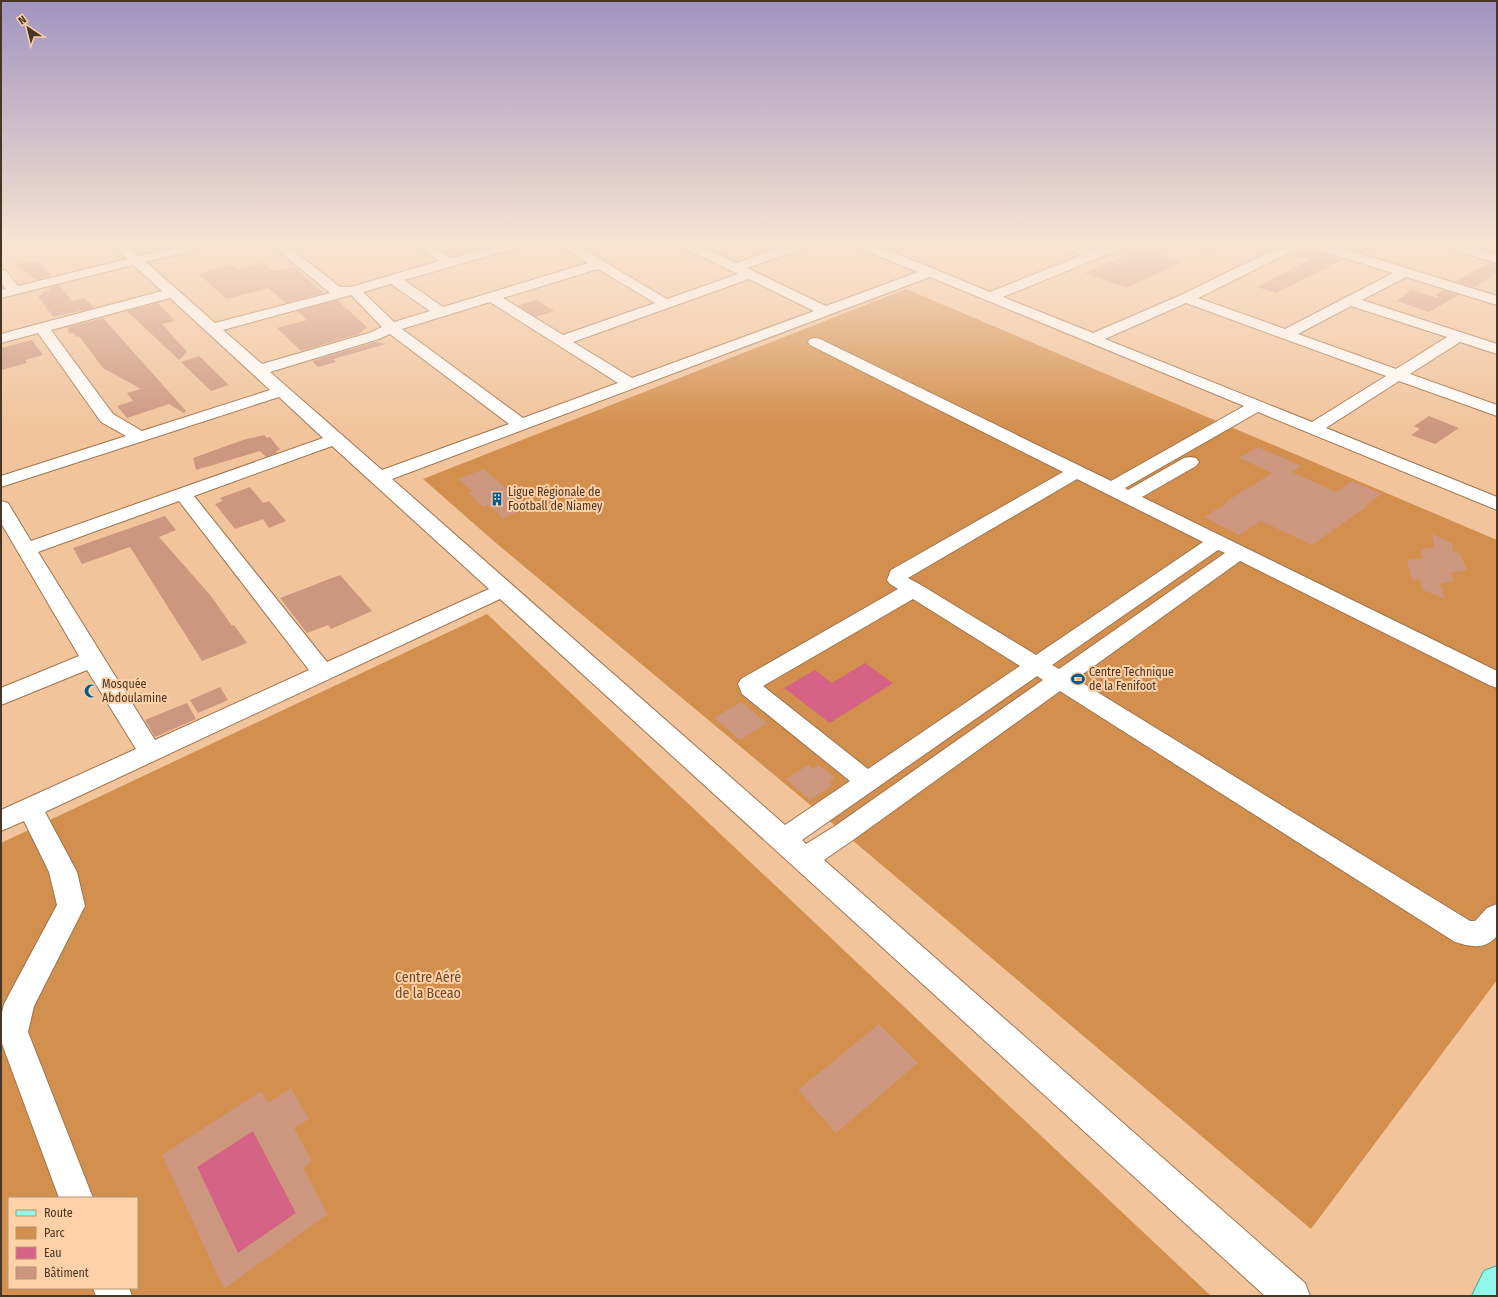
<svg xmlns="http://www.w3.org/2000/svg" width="1498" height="1297" font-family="'Fira Sans Condensed',sans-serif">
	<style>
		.green { fill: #d38f4d; fill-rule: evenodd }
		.water { fill: #d46385 }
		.building { fill: #cd967f; fill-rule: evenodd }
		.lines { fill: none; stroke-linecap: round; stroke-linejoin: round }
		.minor-casing { stroke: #9d744e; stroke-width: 2 }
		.major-casing { stroke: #49b09c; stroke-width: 2 }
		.path { stroke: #b79373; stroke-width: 1.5; stroke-dasharray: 0.5 2; stroke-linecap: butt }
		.minor { fill: #fff; fill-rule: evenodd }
		.major { fill: #92f7ea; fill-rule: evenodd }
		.labels { text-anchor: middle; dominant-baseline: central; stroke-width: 4; stroke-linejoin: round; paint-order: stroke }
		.poi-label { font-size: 12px; fill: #483625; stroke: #ffd1a8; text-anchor: start }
		.near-park-label { font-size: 14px; fill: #6d4825; stroke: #ffd1a8 }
	</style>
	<rect width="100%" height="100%" fill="#f1c49c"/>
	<path class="green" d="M 906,289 L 1497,540 L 1497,980 L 1311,1229 L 844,833 L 496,543 L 423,479 Z
		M 487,614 L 1211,1296 L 1,1296 L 1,843 ZM 9,1198 L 137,1198 L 137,1288 L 9,1288 Z"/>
	<path class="water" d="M 865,663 L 893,683 L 830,723 L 784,688 L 815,670 L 832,683 Z
		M 253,1131 L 296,1213 L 238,1253 L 197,1167 Z"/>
	<path class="building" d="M 1313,248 L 1315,250 L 1344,259 L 1276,293 L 1257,287 L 1309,260 L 1297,256 Z
		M 1143,249 L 1183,262 L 1126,288 L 1085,273 Z
		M 38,260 L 52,276 L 37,280 L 14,265 Z
		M 1490,262 L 1497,264 L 1497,272 L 1478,285 L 1473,287 L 1455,282 Z
		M 263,263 L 273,271 L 293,267 L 324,293 L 286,303 L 268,288 L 226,299 L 199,274 L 231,265 L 237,270 Z
		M 59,285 L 72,301 L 85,298 L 94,308 L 53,317 L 38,296 L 44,294 L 41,292 L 51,290 L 48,288 Z
		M 1411,290 L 1438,298 L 1436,294 L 1443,290 L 1459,295 L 1429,312 L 1397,301 Z
		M 337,300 L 367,327 L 359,334 L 301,351 L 277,328 L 307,320 L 297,311 Z
		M 536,300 L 554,311 L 536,317 L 518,306 Z
		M 158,303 L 175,321 L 162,324 L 187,352 L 179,360 L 127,311 Z
		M 103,318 L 186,411 L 184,413 L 169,404 L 127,418 L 117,406 L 133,401 L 127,393 L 141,389 L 103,368 L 79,336 L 76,337 L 74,333 L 69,334 L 68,327 Z
		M 32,340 L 43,355 L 25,360 L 27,363 L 1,370 L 1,348 Z
		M 375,342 L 386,344 L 333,359 L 336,362 L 318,367 L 312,361 Z
		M 199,356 L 229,385 L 211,391 L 181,362 Z
		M 1429,416 L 1459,428 L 1435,444 L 1411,435 L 1420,429 L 1414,426 Z
		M 264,435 L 267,438 L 270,437 L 280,450 L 276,451 L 277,453 L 266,457 L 260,451 L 196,470 L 193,458 L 243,440 Z
		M 1258,447 L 1301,466 L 1292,472 L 1336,492 L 1352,481 L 1382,494 L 1366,505 L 1368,506 L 1312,545 L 1261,521 L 1239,535 L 1204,517 L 1226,504 L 1224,503 L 1272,473 L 1239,458 Z
		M 484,469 L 508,490 L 529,508 L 503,518 L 488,505 L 483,507 L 468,493 L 472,491 L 458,479 Z
		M 250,487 L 263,503 L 269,501 L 286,521 L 269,528 L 263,519 L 235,529 L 215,504 L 223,501 L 220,498 Z
		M 165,516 L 176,530 L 159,537 L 211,596 L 232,626 L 234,625 L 247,643 L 202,661 L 130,547 L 82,564 L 73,548 Z
		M 1432,534 L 1452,543 L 1453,552 L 1459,551 L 1467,570 L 1451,573 L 1454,581 L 1440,584 L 1445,599 L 1423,590 L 1419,579 L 1412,580 L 1407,560 L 1423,558 L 1421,550 L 1434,547 Z
		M 340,575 L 372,611 L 331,629 L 328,625 L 307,633 L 280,598 Z
		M 220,687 L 228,700 L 198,713 L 190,700 Z
		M 741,702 L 767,723 L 740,740 L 714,718 Z
		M 187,703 L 196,719 L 155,737 L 145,720 Z
		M 808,765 L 813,769 L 819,765 L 835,778 L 828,782 L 832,785 L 810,800 L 786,779 Z
		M 879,1024 L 918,1063 L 836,1133 L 798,1090 Z
		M 291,1088 L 309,1119 L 294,1128 L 312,1161 L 303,1168 L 328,1214 L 224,1289 L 162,1155 L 261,1091 L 268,1103 ZM 253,1131 L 296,1213 L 238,1253 L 197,1167 Z"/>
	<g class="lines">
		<g class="minor-casing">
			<path id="minor" d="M 114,246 L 128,246 L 139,256 L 177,246 L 200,246 L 199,249 L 146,262 L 215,323 L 330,293 L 273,246 L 288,246 L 340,287 L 351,287 L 439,261 L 415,246 L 431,246 L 452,258 L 492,246 L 514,246 L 513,249 L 404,280 L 443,307 L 588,263 L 562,246 L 578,246 L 667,299 L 738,274 L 685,249 L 684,246 L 701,246 L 736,263 L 784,246 L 803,246 L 802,249 L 747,268 L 826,306 L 918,272 L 861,249 L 860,246 L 878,246 L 990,292 L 1082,255 L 1064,249 L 1063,246 L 1082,246 L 1094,250 L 1104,246 L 1122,246 L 1121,249 L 1003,297 L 1093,333 L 1181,295 L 1281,246 L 1298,246 L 1297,249 L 1198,298 L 1285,329 L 1393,273 L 1315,249 L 1314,246 L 1335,246 L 1497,296 L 1497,305 L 1406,277 L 1362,300 L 1497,344 L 1497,354 L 1460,342 L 1410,374 L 1497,405 L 1497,416 L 1399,381 L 1326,428 L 1497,497 L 1497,510 L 1258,412 L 1125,488 L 1128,490 L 1184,458 L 1190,457 L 1196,458 L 1199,462 L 1196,466 L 1142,497 L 1497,671 L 1497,688 L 1489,685 L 1240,561 L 1076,679 L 1470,921 L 1475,921 L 1487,908 L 1497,904 L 1497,936 C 1485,950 1471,947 1455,942 L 1060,691 L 853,840 L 824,860 L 1305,1283 L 1310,1296 L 1265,1296 L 500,599 L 45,812 L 77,872 L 85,906 L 34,1006 L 28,1032 L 93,1198 L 59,1198 L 1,1041 L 1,1017 L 4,1004 L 57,905 L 49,872 L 24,821 L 1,831 L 1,810 L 136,749 L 87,670 L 1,705 L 1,688 L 79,656 L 1,523 L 1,501 L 8,503 L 31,541 L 323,438 L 279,397 L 1,487 L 1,476 L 126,436 L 101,422 L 38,333 L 1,343 L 1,334 L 162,291 L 133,265 L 1,298 L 1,290 L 6,289 L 1,283 L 1,270 L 6,271 L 18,286 L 127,259 ZM 598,269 L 655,303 L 563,335 L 503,298 ZM 930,277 L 1244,406 L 1111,481 L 820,339 L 815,338 L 810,339 L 808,342 L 810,345 L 1063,472 L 891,570 L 887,580 L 890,584 L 898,589 L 741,679 L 738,684 L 742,694 L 850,781 L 785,825 L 392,479 ZM 749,279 L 814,311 L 632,378 L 573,342 ZM 391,284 L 430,311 L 394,322 L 363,292 ZM 351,295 L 382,327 L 369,333 L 262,364 L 223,330 ZM 170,298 L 270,390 L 142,431 L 113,414 L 51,330 ZM 490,302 L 618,383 L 523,418 L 402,329 ZM 1186,303 L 1386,376 L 1312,422 L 1105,339 ZM 1351,306 L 1447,337 L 1396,369 L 1298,334 ZM 390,334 L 509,424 L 382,470 L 270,372 L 379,339 ZM 332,446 L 489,589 L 327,662 L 194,496 ZM 1077,479 L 1203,542 L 1036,655 L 921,585 L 908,578 ZM 179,501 L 309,670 L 155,740 L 38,552 ZM 1218,550 L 1225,553 L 1059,669 L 1052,665 ZM 913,599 L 1020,666 L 868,769 L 763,686 ZM 1037,676 L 1043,680 L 835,826 L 806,844 L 802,840 Z
				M 1449,246 L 1470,246 L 1497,255 L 1497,263 L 1450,249 Z
				M 93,1288 L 129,1288 L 132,1296 L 96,1296 Z"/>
		</g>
		<g class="major-casing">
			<path id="major" d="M 1497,1266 L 1497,1296 L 1472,1296 L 1484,1271 Z"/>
		</g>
		<path class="path" d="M 1184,246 L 1228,261"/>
		<use href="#minor" class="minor"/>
		<use href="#major" class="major"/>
	</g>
	<linearGradient id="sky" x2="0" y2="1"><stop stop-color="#a094c0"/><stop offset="0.57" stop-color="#f9e4d2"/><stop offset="1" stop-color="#f9e4d2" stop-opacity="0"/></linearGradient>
	<rect width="1498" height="428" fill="url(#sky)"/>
	<defs>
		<g id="building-bare" transform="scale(1.08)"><path d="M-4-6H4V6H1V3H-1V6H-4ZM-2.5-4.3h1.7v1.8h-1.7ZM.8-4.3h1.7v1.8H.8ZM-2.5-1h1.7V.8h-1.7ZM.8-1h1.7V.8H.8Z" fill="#045b8c" stroke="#ffd1a8" stroke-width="2.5" paint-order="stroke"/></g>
		<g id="stadium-bare" transform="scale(1.08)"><path d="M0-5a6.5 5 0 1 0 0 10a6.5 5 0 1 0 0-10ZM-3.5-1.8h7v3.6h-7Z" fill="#045b8c" stroke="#ffd1a8" stroke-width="2.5" paint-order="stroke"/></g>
		<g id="mosque-bare" transform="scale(1.08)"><path d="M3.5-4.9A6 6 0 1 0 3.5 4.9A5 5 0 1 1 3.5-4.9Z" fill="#045b8c" stroke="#ffd1a8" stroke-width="2.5" paint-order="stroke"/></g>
	</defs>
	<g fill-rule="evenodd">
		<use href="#building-bare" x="497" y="499"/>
		<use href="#stadium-bare" x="1078" y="679"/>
		<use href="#mosque-bare" x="91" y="691"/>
	</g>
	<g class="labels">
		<g class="poi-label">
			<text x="508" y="492">Ligue Régionale de<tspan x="508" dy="14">Football de Niamey</tspan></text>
			<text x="1089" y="672">Centre Technique<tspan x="1089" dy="14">de la Fenifoot</tspan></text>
			<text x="102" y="684">Mosquée<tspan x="102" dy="14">Abdoulamine</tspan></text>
		</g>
		<g class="near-park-label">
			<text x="428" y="977">Centre Aéré<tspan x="428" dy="16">de la Bceao</tspan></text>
		</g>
	</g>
	<rect width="1498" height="1297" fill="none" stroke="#483625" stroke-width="4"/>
	<rect x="8" y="1197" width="130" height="92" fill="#ffd1a8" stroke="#b69374"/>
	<rect x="16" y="1210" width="20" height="6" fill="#92f7ea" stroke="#b69374"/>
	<text x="44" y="1217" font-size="12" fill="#483625">Route</text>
	<rect x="16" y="1227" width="20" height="12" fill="#d38f4d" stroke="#b69374"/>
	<text x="44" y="1237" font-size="12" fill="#483625">Parc</text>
	<rect x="16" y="1247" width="20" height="12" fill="#d46385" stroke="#b69374"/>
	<text x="44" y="1257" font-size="12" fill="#483625">Eau</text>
	<rect x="16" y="1267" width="20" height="12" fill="#cd967f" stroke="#b69374"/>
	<text x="44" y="1277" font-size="12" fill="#483625">Bâtiment</text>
	<g transform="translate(28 28) rotate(325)" stroke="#ffd1a8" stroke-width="3" paint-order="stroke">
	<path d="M0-3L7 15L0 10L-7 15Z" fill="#483625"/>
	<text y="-6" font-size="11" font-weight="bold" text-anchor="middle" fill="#483625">N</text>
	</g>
</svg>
